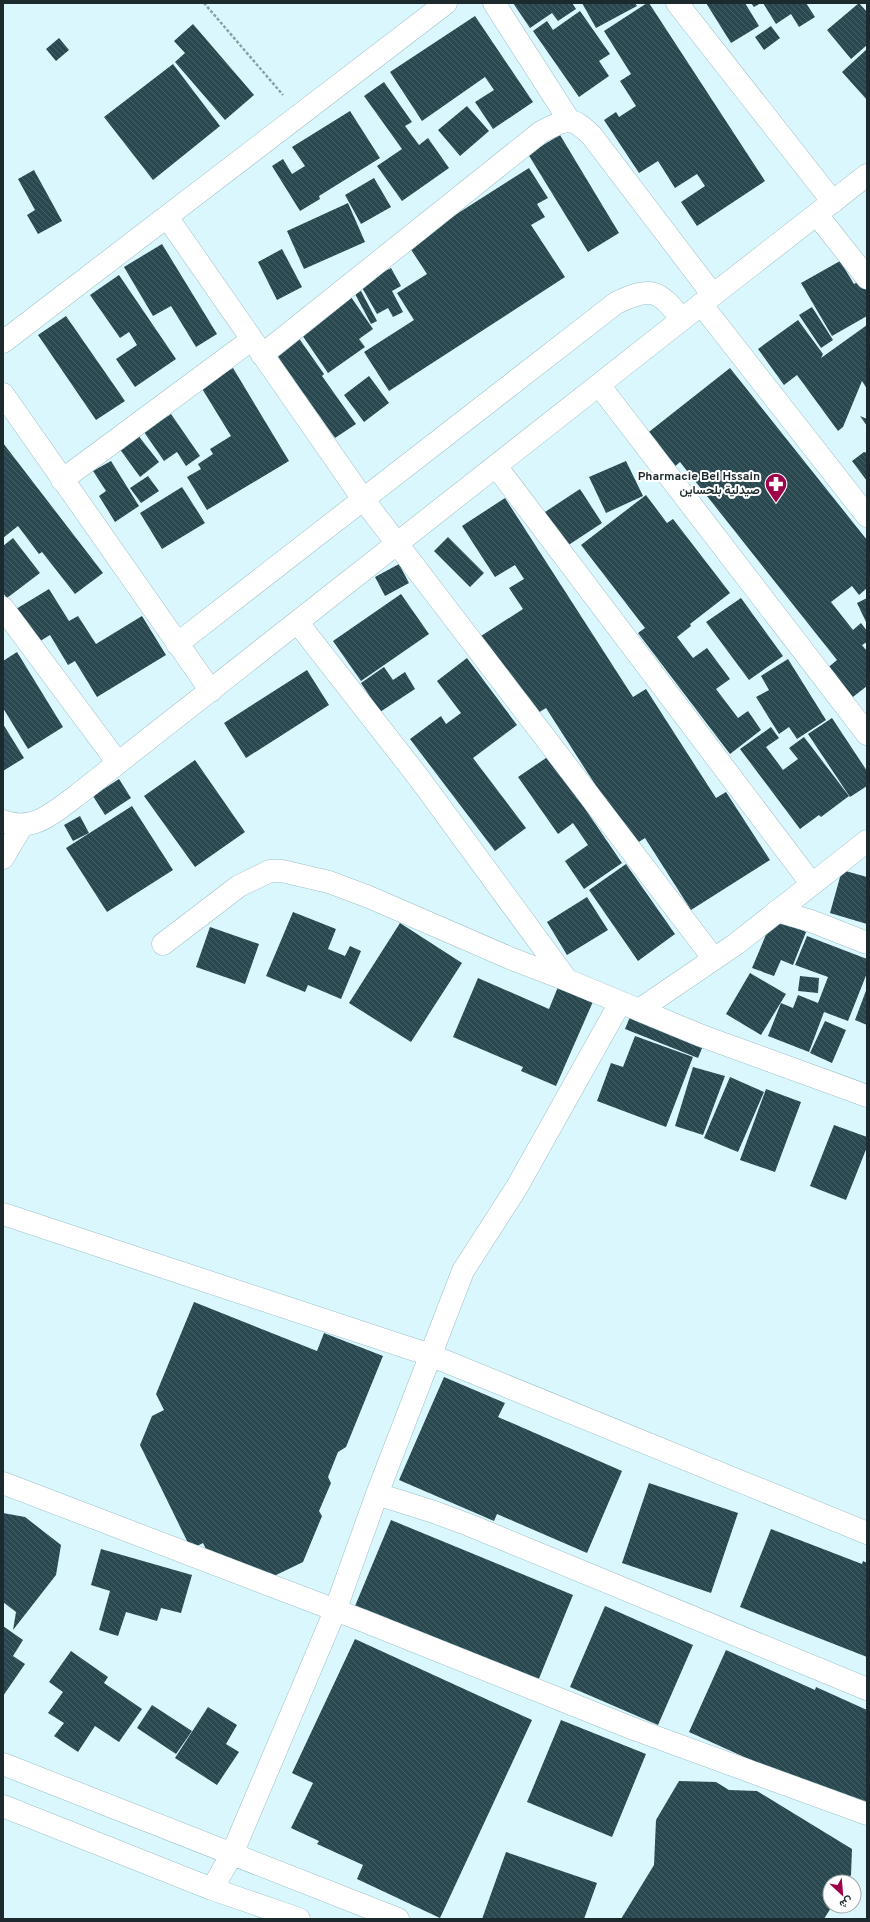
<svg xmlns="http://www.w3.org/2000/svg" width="870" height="1922" font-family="Overpass,Vazirmatn,sans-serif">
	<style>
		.building { fill: url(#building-back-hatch) }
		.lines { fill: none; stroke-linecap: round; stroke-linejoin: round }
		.minor-casing { stroke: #9dbfc7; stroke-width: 23 }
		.path { stroke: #8aa0a5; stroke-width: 2.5; stroke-dasharray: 3 2; stroke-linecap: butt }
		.minor { stroke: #fff; stroke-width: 22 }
		.labels { text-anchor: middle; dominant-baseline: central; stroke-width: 4; stroke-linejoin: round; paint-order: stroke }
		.poi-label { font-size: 12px; font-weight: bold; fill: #1d2a2d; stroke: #fff; text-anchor: end }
	</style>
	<defs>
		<pattern id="building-back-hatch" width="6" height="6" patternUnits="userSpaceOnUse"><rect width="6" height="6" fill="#2a484f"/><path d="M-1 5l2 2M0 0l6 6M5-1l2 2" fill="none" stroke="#476066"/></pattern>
	</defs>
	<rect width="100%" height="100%" fill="#dbf7fe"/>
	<path class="building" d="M 513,3 L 572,3 L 576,9 L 558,21 L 552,13 L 530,28 Z
		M 582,3 L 635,3 L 637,6 L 596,28 Z
		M 647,3 L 649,3 L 765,181 L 697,226 L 681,202 L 705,186 L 697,174 L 675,188 L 658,161 L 639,173 L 604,120 L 616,112 L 619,117 L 636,106 L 620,81 L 631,74 L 604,31 Z
		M 706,3 L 745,3 L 759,26 L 731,43 Z
		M 751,3 L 761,3 L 754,7 Z
		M 763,3 L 806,3 L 815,17 L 799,27 L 791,14 L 776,24 Z
		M 859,3 L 867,12 L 867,45 L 851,59 L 827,30 Z
		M 580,11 L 610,54 L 599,61 L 609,76 L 579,97 L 533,31 L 547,21 L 553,30 Z
		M 475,16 L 533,102 L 493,129 L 475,102 L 494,90 L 485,77 L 422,121 L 390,72 Z
		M 193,24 L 254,95 L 225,120 L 175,62 L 185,53 L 174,41 Z
		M 771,26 L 780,38 L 764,50 L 755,37 Z
		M 59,38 L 69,50 L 56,61 L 46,49 Z
		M 867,49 L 867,100 L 842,72 Z
		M 173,64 L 220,126 L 153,180 L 104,117 Z
		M 384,82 L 412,122 L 405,126 L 419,145 L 428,138 L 449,168 L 402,201 L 377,166 L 402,149 L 364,96 Z
		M 467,106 L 489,131 L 460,156 L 438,130 Z
		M 350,111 L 380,158 L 319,196 L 320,199 L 300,211 L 272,166 L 283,159 L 292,174 L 305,166 L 292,147 Z
		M 560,135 L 619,233 L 588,252 L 528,154 Z
		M 529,168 L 548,198 L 537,204 L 545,217 L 531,225 L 565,277 L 389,391 L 364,352 L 414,320 L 397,293 L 427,274 L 408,245 Z
		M 34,170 L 62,221 L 38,234 L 27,215 L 35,210 L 18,179 Z
		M 374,178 L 391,207 L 361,224 L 345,195 Z
		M 348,203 L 365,242 L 304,269 L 287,231 Z
		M 162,244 L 217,334 L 196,347 L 171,306 L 153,316 L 124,267 Z
		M 282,249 L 302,287 L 277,300 L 258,262 Z
		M 840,261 L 854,284 L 863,279 L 867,285 L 867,316 L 832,336 L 801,283 Z
		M 391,268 L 401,286 L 392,291 L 403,312 L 393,317 L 388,308 L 377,314 L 360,284 Z
		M 119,275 L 176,359 L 135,387 L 116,359 L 137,345 L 129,332 L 120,338 L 90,295 Z
		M 361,291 L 377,321 L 371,324 L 355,294 Z
		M 351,297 L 373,329 L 359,339 L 365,347 L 328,373 L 300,332 Z
		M 812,307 L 833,340 L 821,348 L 799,315 Z
		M 66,316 L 125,401 L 96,420 L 38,335 Z
		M 798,320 L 823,354 L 821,358 L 867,325 L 867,389 L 862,381 L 843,427 L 838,431 L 797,375 L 784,385 L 758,349 Z
		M 298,337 L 324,374 L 322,376 L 356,424 L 335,438 L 275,353 Z
		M 233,368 L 289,461 L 207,510 L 187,477 L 201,469 L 198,464 L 213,454 L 210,449 L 231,436 L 201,387 Z
		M 730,368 L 867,540 L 867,588 L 859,595 L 852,586 L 831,602 L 853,630 L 861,623 L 867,631 L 867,642 L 862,645 L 867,651 L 867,686 L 849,700 L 825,670 L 837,660 L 680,462 L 672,469 L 645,435 Z
		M 369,376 L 389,403 L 364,422 L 344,395 Z
		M 171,414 L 200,456 L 186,466 L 177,452 L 164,461 L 144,432 Z
		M 860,416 L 867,419 L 867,426 Z
		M 137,434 L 159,462 L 140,477 L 119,448 Z
		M 3,443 L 103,573 L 75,594 L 42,552 L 39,554 L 18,526 L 3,538 Z
		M 864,452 L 867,453 L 867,481 L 852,461 Z
		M 111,461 L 139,506 L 115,522 L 99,496 L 106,491 L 93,471 Z
		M 626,461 L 643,496 L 606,513 L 589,477 Z
		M 148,476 L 159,491 L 141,503 L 130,488 Z
		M 182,487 L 205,523 L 162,549 L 140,513 Z
		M 580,489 L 602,523 L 567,546 L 545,512 Z
		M 646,495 L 667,523 L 673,519 L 730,593 L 690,624 L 691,626 L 677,637 L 693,658 L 707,648 L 730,679 L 716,689 L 738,718 L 748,711 L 761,730 L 730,754 L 638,633 L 645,628 L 581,545 Z
		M 505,498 L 633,697 L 646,689 L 716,798 L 726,792 L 770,860 L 691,910 L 645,838 L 634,845 L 546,708 L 533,716 L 481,636 L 523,609 L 509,588 L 524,579 L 515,565 L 495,577 L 462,526 Z
		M 448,537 L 484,573 L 470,587 L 434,551 Z
		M 13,538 L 40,573 L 7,598 L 3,593 L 3,546 Z
		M 399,564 L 409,583 L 385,596 L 375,577 Z
		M 49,589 L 69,621 L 78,616 L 96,644 L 142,616 L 166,655 L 97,697 L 75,661 L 68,665 L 50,635 L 37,643 L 16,609 Z
		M 401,594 L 429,634 L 361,681 L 333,641 Z
		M 741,598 L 783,656 L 749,680 L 706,622 Z
		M 867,598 L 867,624 L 857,603 Z
		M 17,652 L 63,727 L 28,749 L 3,708 L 3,661 Z
		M 467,658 L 517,725 L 473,758 L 526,828 L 495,851 L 410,739 L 441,716 L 446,724 L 461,713 L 437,681 Z
		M 788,659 L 826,720 L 797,739 L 789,727 L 779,734 L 756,697 L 769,690 L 761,676 Z
		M 384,667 L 393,680 L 405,672 L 415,689 L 380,712 L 361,683 Z
		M 307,670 L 329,705 L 246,758 L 224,723 Z
		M 832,718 L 867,771 L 867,786 L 850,797 L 808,734 Z
		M 3,724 L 24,758 L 3,771 Z
		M 771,727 L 779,738 L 766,747 L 783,770 L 798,759 L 789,748 L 804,737 L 849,796 L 821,817 L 819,815 L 800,829 L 740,749 Z
		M 549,756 L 622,863 L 584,889 L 565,861 L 588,845 L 573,823 L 558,834 L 518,777 Z
		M 195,760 L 245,832 L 195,867 L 144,796 Z
		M 119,779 L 131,798 L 105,815 L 93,796 Z
		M 132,806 L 173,870 L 107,912 L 66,848 Z
		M 80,816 L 89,833 L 73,841 L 64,825 Z
		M 626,864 L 675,934 L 638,961 L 589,890 Z
		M 842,870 L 867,877 L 867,924 L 830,913 Z
		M 587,897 L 608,930 L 567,955 L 547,922 Z
		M 293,912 L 336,929 L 328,949 L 345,956 L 350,946 L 361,951 L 341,999 L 308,985 L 305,992 L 266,976 Z
		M 773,918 L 806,932 L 793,965 L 781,960 L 774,976 L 752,968 Z
		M 400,923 L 462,963 L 411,1042 L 349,1003 Z
		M 210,927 L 259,944 L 245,984 L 196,967 Z
		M 807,936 L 867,959 L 867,973 L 848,1021 L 824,1012 L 809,1052 L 768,1036 L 781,1003 L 793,1008 L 798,995 L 818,1003 L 828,977 L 795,965 Z
		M 750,973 L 786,994 L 761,1035 L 726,1014 Z
		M 800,976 L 819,978 L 818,993 L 798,991 Z
		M 478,978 L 549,1009 L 560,982 L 595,997 L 556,1086 L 521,1071 L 523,1067 L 453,1037 Z
		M 867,988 L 867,1025 L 855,1020 Z
		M 632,1012 L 705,1041 L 698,1058 L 625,1029 Z
		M 825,1021 L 846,1030 L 832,1063 L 810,1053 Z
		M 635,1036 L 693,1057 L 666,1127 L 597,1101 L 611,1063 L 623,1067 Z
		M 693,1067 L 725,1076 L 703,1135 L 675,1126 Z
		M 730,1077 L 764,1092 L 738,1152 L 704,1138 Z
		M 766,1089 L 801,1102 L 775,1172 L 740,1160 Z
		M 834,1125 L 867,1137 L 867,1147 L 846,1200 L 810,1186 Z
		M 194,1302 L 317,1351 L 324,1333 L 383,1356 L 346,1447 L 338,1452 L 328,1477 L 331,1483 L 319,1511 L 322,1516 L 303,1562 L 274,1576 L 206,1549 L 203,1543 L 191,1549 L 140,1445 L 152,1416 L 164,1410 L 156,1394 Z
		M 444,1377 L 505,1403 L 498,1417 L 622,1471 L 587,1553 L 497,1514 L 494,1521 L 399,1480 Z
		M 649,1483 L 738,1513 L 711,1593 L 622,1563 Z
		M 3,1513 L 25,1517 L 61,1545 L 56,1575 L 13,1630 L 16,1612 L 3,1602 Z
		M 391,1520 L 573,1595 L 538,1681 L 355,1606 Z
		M 771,1529 L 862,1564 L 863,1561 L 867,1563 L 867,1657 L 740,1607 Z
		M 101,1549 L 192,1575 L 181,1613 L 161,1608 L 157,1621 L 126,1612 L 118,1636 L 99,1630 L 110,1591 L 91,1585 Z
		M 605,1606 L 693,1645 L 658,1725 L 570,1687 Z
		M 3,1626 L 23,1640 L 13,1656 L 25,1664 L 3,1696 Z
		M 355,1639 L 532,1720 L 440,1918 L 357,1879 L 363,1865 L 317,1844 L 319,1841 L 291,1828 L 313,1783 L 292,1773 Z
		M 726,1650 L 815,1690 L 816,1687 L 867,1710 L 866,1812 L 689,1732 Z
		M 71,1651 L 108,1677 L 104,1683 L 142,1709 L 119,1742 L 95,1726 L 78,1752 L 54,1736 L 64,1723 L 48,1713 L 63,1692 L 49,1682 Z
		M 152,1705 L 192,1731 L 176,1754 L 137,1728 Z
		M 208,1707 L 237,1725 L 226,1744 L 239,1752 L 217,1785 L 175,1758 Z
		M 561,1720 L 646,1754 L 612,1837 L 527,1802 Z
		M 679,1781 L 716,1782 L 729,1790 L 757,1791 L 852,1849 L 851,1875 L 846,1882 L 830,1882 L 830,1906 L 832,1906 L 824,1919 L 621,1919 L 654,1865 L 656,1820 Z
		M 506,1852 L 597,1883 L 584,1919 L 482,1919 Z"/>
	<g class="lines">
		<g class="minor-casing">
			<path id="minor" d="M 494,3 L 569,120
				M 677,3 L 833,202
				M 817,215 L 867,278
				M 167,217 L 363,499 L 714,959
				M 701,304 L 867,516
				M 3,342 L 446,3
				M 262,355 L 541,132 C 567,119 570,114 592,136 L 713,295
				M 599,385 L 867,734
				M 3,394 L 211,691
				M 496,466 L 811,883
				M 62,480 L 251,340
				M 3,608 L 118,763
				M 298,623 L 419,778 L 567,980 L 639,1010 L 736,944 L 867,841
				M 177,644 L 616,303 C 652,286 658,290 682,319
				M 3,821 C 32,833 53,813 76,796 L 713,295 L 867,175
				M 3,858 L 22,826
				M 777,911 L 811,921 L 867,943
				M 163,944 L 239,886 L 270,871 L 282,871 L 329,882 L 369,897 L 512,959 L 567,980
				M 639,1010 L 702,1036 L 867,1096
				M 3,1214 L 430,1355 L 867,1533
				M 3,1483 L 364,1621 L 634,1729 L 867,1814
				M 377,1494 L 463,1271 L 517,1187 L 620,1003
				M 3,1764 L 398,1919
				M 3,1806 L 212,1889 L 299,1919
				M 212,1889 L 232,1854 L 335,1611 L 377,1494 L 434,1512 L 469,1525 L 867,1689"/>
		</g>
		<path class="path" d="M 204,3 L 283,95"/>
		<use href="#minor" class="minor"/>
	</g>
	<defs>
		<g id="pharmacy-pin" transform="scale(1.15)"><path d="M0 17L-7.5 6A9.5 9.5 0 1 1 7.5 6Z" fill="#9e034a" stroke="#fff"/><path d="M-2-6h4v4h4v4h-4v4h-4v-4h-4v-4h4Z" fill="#fff"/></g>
	</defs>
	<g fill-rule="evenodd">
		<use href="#pharmacy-pin" x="776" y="484"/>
	</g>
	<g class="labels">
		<g class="poi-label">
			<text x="760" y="477">Pharmacie Bel Hssain<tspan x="760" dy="14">صيدلية بلحساين</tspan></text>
		</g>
	</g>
	<rect width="870" height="1922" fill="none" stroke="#1d2a2d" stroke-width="8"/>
	<g transform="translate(842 1894) rotate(154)"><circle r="19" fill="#ffffff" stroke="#a5aaab"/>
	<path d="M0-3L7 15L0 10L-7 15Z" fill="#9e034a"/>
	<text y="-6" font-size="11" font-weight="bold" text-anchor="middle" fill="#1d2a2d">ش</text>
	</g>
</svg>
